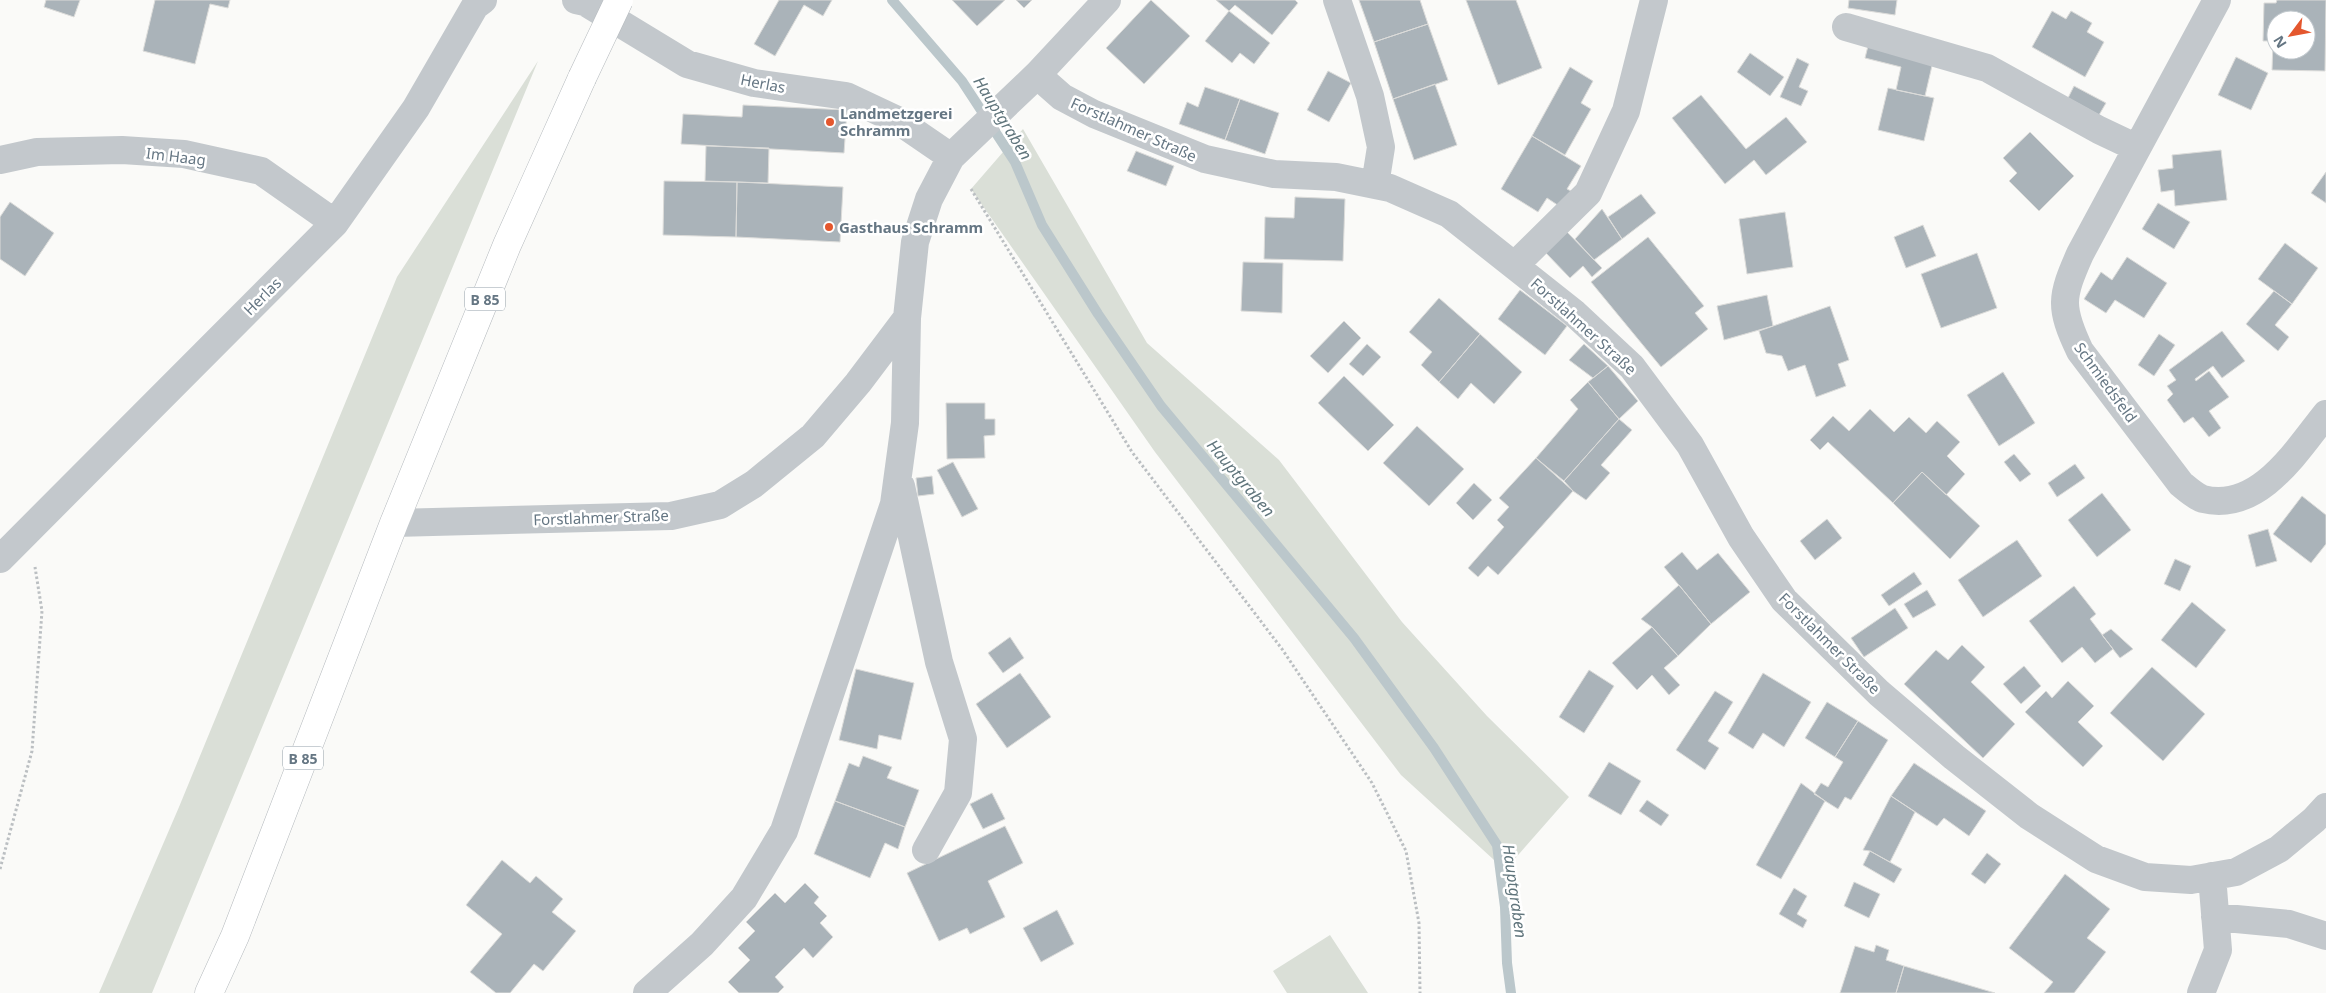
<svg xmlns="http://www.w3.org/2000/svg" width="2326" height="993" font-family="'Noto Sans',sans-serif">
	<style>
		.green { fill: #dadfd7 }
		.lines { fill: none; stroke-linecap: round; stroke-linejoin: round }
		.stream { stroke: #bbc7cb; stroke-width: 10 }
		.building { fill: #aab3b9; stroke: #dcdcda; fill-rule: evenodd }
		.major-casing { stroke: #b5babe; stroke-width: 29 }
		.path { stroke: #bbbfc2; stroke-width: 3; stroke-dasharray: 2.5 2.5; stroke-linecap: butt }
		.minor { stroke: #c3c8cc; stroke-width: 28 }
		.major { stroke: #fff; stroke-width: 28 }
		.major-bridge-casing { stroke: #b5babe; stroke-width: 29; stroke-linecap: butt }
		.major-bridge { stroke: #fff; stroke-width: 28 }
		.poi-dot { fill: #e4572e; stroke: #fff; stroke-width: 2 }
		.labels { text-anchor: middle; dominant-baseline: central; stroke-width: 5; stroke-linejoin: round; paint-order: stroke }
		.shield { fill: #fff; stroke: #939fa8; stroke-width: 1 }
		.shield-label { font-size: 14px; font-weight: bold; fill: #657683 }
		.street-label { font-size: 15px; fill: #657683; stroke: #fff }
		.poi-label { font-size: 15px; font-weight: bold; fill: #657683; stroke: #fff; text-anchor: start }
		.water-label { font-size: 16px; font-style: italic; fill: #60757c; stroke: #fff }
	</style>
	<rect width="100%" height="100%" fill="#fafaf8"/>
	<path class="green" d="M 538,61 L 152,993 L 99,993 L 179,807 L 397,277 Z
		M 1023,129 L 1147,343 L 1279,460 L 1402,622 L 1487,716 L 1569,797 L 1505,870 L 1401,775 L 1155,452 L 971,189 Z
		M 1330,935 L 1368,993 L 1287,993 L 1273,971 Z"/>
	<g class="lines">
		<path class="stream" d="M 892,0 L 962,81 L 1015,162 L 1042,225 L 1098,314 L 1161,406 L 1354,638 L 1434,748 L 1497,845 L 1505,907 L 1507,963 L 1511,993"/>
	</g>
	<path class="building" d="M 46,0 L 80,0 L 74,17 L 44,7 Z
		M 155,0 L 230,0 L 228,8 L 210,4 L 195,64 L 143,51 Z
		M 779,0 L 832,0 L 823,16 L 804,5 L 775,56 L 754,44 Z
		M 952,0 L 1005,0 L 977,26 Z
		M 1016,0 L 1032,0 L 1024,8 Z
		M 1151,0 L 1190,36 L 1144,84 L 1106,48 Z
		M 1216,0 L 1295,0 L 1298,3 L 1272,35 L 1235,5 L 1229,11 Z
		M 1359,0 L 1420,0 L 1428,24 L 1374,42 Z
		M 1466,0 L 1516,0 L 1542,68 L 1498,85 Z
		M 1849,0 L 1897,0 L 1895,15 L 1848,8 Z
		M 2277,0 L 2326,0 L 2325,71 L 2272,70 L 2273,41 L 2263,41 L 2264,3 L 2276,3 ZM 2276,20 L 2306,20 L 2306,50 L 2276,50 Z
		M 1229,11 L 1270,43 L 1254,64 L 1240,53 L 1232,63 L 1205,41 Z
		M 2052,11 L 2066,19 L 2071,11 L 2092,23 L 2087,32 L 2104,42 L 2085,77 L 2032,47 Z
		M 1428,24 L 1448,80 L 1393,99 L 1374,42 Z
		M 1869,42 L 1934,57 L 1925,96 L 1896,90 L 1901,67 L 1865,58 Z
		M 1750,53 L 1784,77 L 1770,96 L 1737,72 Z
		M 2236,57 L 2268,73 L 2251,110 L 2218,95 Z
		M 1797,58 L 1809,64 L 1799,87 L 1808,91 L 1801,106 L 1780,97 Z
		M 1570,67 L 1593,81 L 1581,103 L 1591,109 L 1565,155 L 1532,136 Z
		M 1328,71 L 1351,83 L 1329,122 L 1307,110 Z
		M 1435,84 L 1457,145 L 1414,160 L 1393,99 Z
		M 2074,86 L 2106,103 L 2099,115 L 2068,98 Z
		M 1205,87 L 1240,99 L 1225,140 L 1179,124 L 1187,102 L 1198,107 Z
		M 1888,88 L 1934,98 L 1924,141 L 1878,130 Z
		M 1701,95 L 1746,149 L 1786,117 L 1807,142 L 1766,175 L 1754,160 L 1725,184 L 1672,118 Z
		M 1240,99 L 1279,113 L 1265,154 L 1225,140 Z
		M 743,105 L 847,110 L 844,153 L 681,144 L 683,114 L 742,117 Z
		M 2030,132 L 2074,176 L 2039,211 L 2009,181 L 2017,173 L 2003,158 Z
		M 1532,136 L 1581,166 L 1567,189 L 1573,192 L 1562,208 L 1547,198 L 1538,212 L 1501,189 Z
		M 706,146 L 769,148 L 768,183 L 705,181 Z
		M 2221,150 L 2227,200 L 2175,206 L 2174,190 L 2161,192 L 2158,170 L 2173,168 L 2172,155 Z
		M 1136,151 L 1174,166 L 1166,186 L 1127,171 Z
		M 2326,172 L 2326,203 L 2311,193 Z
		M 664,181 L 737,182 L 736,237 L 663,235 Z
		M 737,182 L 843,187 L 840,242 L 736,237 Z
		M 1641,194 L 1656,213 L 1622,239 L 1608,217 Z
		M 1295,197 L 1345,199 L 1343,261 L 1264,259 L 1265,217 L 1294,218 Z
		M 10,202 L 54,233 L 25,276 L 0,259 L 0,217 Z
		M 2158,203 L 2190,222 L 2174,249 L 2142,229 Z
		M 1602,209 L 1622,239 L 1594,260 L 1575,239 Z
		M 1785,212 L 1793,267 L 1747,274 L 1739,219 Z
		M 1923,225 L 1936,256 L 1906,268 L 1894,237 Z
		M 1567,232 L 1602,268 L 1592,277 L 1583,266 L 1570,278 L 1545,252 Z
		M 1648,237 L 1704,306 L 1695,313 L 1708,329 L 1661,367 L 1591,282 Z
		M 2285,243 L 2318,268 L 2292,304 L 2258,279 Z
		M 1977,253 L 1997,308 L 1941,328 L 1921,274 Z
		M 2127,257 L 2167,283 L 2144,318 L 2115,300 L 2106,313 L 2084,299 L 2101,272 L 2112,280 Z
		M 1243,262 L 1283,263 L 1282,313 L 1241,311 Z
		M 1520,290 L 1567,326 L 1545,355 L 1498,319 Z
		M 2274,291 L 2292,304 L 2275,325 L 2289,337 L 2278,351 L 2246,324 Z
		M 1767,295 L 1773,326 L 1724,340 L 1717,306 Z
		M 1439,298 L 1480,334 L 1439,382 L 1421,365 L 1432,352 L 1409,332 Z
		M 1830,306 L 1849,360 L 1838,364 L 1846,386 L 1816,397 L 1805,365 L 1788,371 L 1782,356 L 1766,353 L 1759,331 Z
		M 1344,321 L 1361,338 L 1328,373 L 1310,356 Z
		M 2222,331 L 2245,361 L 2222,378 L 2213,366 L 2195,379 L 2196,381 L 2209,371 L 2229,397 L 2209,411 L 2221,428 L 2209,437 L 2193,417 L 2184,423 L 2167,400 L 2173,394 L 2167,386 L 2176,380 L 2169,370 Z
		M 1480,334 L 1522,372 L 1494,404 L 1471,383 L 1458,399 L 1439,382 Z
		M 2159,334 L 2175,345 L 2154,376 L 2138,365 Z
		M 1367,344 L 1381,357 L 1363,376 L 1349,364 Z
		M 1584,344 L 1608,366 L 1593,378 L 1569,360 Z
		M 1608,366 L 1638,401 L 1619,419 L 1588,382 Z
		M 2003,372 L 2035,423 L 1999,446 L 1967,395 Z
		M 1344,376 L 1394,425 L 1368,451 L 1318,403 Z
		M 1588,382 L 1619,419 L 1564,481 L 1536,458 L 1578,409 L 1570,400 Z
		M 946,403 L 985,403 L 985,419 L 995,419 L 995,435 L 984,436 L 985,458 L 947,459 Z
		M 1870,409 L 1894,432 L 1909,417 L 1926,433 L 1937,421 L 1960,442 L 1947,456 L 1965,474 L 1946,495 L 1922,472 L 1893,503 L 1828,442 L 1820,450 L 1810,440 L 1833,416 L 1849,431 Z
		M 1619,419 L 1632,430 L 1601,465 L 1610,473 L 1586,500 L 1573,491 L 1564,481 Z
		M 1417,426 L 1464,469 L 1429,506 L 1383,463 Z
		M 2014,454 L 2031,474 L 2020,482 L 2004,462 Z
		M 1536,458 L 1573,491 L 1498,575 L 1488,566 L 1478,577 L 1468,568 L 1504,527 L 1497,520 L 1509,507 L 1499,498 Z
		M 953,462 L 978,509 L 962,517 L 937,470 Z
		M 2075,464 L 2085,478 L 2057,497 L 2048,483 Z
		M 1922,472 L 1980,526 L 1950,559 L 1893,503 Z
		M 932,476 L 934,494 L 918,496 L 916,478 Z
		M 1474,483 L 1492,500 L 1473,520 L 1456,503 Z
		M 2102,493 L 2131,530 L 2097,557 L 2068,520 Z
		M 2302,496 L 2326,515 L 2326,544 L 2311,563 L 2273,534 Z
		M 1827,519 L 1842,538 L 1815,560 L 1800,541 Z
		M 2268,529 L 2277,561 L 2256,567 L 2248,535 Z
		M 2017,540 L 2042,576 L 1983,617 L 1958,580 Z
		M 1682,552 L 1697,570 L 1718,553 L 1750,592 L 1711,624 L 1664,567 Z
		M 2175,559 L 2191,566 L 2180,591 L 2164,584 Z
		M 1914,572 L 1922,584 L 1889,606 L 1881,595 Z
		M 1679,585 L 1711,624 L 1678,656 L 1652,627 L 1641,619 Z
		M 2074,586 L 2096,614 L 2090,619 L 2113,649 L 2095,663 L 2082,647 L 2062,663 L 2029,621 Z
		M 1927,590 L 1936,605 L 1913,618 L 1904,604 Z
		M 2192,602 L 2226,630 L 2196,668 L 2161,640 Z
		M 1895,608 L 1908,628 L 1864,657 L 1851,638 Z
		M 1652,627 L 1678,656 L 1664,668 L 1680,685 L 1669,695 L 1652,675 L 1637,690 L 1612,663 Z
		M 2111,629 L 2133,649 L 2120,658 L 2102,635 Z
		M 1010,637 L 1024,658 L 1003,673 L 988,653 Z
		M 1962,645 L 1985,667 L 1971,682 L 2015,724 L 1983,758 L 1904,684 L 1936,650 L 1948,660 Z
		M 2024,666 L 2041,686 L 2021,704 L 2003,684 Z
		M 2152,667 L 2205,714 L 2163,761 L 2110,713 Z
		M 856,669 L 914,683 L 901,740 L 879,735 L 877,749 L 839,740 Z
		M 1589,670 L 1614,686 L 1584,733 L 1559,717 Z
		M 1020,673 L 1051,717 L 1007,748 L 976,704 Z
		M 1763,673 L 1811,702 L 1784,747 L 1763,733 L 1753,749 L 1728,733 Z
		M 2068,681 L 2094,706 L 2078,722 L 2103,746 L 2083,767 L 2025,712 L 2046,691 L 2052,698 Z
		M 1715,691 L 1733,702 L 1708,741 L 1719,748 L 1705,770 L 1676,750 Z
		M 1827,702 L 1858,721 L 1835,757 L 1805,738 Z
		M 1858,721 L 1888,740 L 1851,800 L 1845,797 L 1838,809 L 1814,794 L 1821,783 L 1828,787 L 1843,762 L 1835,757 Z
		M 863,756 L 892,767 L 887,778 L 919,790 L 905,827 L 835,801 L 849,763 L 859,767 Z
		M 1609,762 L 1641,781 L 1621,815 L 1588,796 Z
		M 1914,763 L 1986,811 L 1969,836 L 1944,818 L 1937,826 L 1891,796 Z
		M 1801,783 L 1825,801 L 1781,879 L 1756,865 Z
		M 992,793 L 1005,819 L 983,829 L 970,804 Z
		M 1891,796 L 1915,812 L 1890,862 L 1870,851 L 1863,850 Z
		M 1647,800 L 1669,815 L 1661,826 L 1639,811 Z
		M 835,801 L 905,827 L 898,849 L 885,843 L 870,878 L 814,854 Z
		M 1005,826 L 1023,863 L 988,881 L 1005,917 L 970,934 L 967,928 L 939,941 L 907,873 Z
		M 1870,851 L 1902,869 L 1894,883 L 1863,865 Z
		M 1987,853 L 2001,864 L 1985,884 L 1971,874 Z
		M 502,860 L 530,883 L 536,876 L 563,899 L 552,912 L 576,931 L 543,971 L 534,964 L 510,993 L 496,993 L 470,972 L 502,934 L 466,905 Z
		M 2065,874 L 2110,909 L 2087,938 L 2106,952 L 2074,993 L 2044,993 L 2053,982 L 2009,948 Z
		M 1854,882 L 1880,894 L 1869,918 L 1844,906 Z
		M 805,883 L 819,897 L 814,903 L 827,916 L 820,923 L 833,937 L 813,958 L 804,948 L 775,977 L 784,987 L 778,993 L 739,993 L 728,982 L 750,960 L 738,948 L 755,931 L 746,922 L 775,893 L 785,903 Z
		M 1794,888 L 1807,896 L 1797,914 L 1807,920 L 1803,928 L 1779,914 Z
		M 1057,910 L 1074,944 L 1041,962 L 1023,928 Z
		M 1876,945 L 1889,950 L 1886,960 L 1904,966 L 1896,993 L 1840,993 L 1855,946 L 1874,952 Z
		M 1904,966 L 1995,993 L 1896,993 Z"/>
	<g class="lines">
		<g class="major-casing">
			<path id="major" d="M 209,993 L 235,936 L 394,523 L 507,245 L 582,78"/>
		</g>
		<path class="path" d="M 971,189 L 1132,452 L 1282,649 L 1372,783 L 1406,851 L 1419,923 L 1420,993
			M 0,869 L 32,751 L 42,611 L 35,567"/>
		<path class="minor" d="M 576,0 L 585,2 L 687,64 L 754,83 L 846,96 L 897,120 L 951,157
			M 1337,0 L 1370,96 L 1381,147 L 1375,185
			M 2217,0 L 2080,254 C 2061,297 2059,307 2080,351 L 2181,484 C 2187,489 2196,497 2203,499 C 2259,513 2297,450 2326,414
			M 1846,27 L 1987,68 L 2099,130 L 2137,148
			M 1037,75 L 1062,97 L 1094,114 L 1205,159 L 1274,174 L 1336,177 L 1390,188 L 1449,214 L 1574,313 L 1632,367 L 1690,445 L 1741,537 L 1784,600 L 1879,693 L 1954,757 L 2029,816 L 2096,859 L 2145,877 L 2191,880 L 2236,872 L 2279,849 L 2314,820 L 2326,807
			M 0,160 L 37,152 L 122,150 L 184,154 L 261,171 L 335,223
			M 1515,265 L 1588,193 L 1626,111 L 1654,0
			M 901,486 L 939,662 L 963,739 L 958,793 L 926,850
			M 394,523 L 671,516 L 720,505 L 754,484 L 813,436 L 858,383 L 907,318 L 915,242 L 929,199 L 951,157 L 1037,75 L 1107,0
			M 0,559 L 335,223 L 416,108 L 475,6 L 483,0
			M 2215,917 L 2289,924 L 2326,936
			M 647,993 L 702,944 L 744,898 L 784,831 L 894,504 L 905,423 L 907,318
			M 2201,993 L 2218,950 L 2212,876"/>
		<use href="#major" class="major"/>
		<g class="major-bridge-casing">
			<path id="major-bridge" d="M 582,78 L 619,0"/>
		</g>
		<use href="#major-bridge" class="major-bridge"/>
	</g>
	<g class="poi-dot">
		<circle cx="830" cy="122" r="5"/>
		<circle cx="829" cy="227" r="5"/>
	</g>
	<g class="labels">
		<g class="shield">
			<rect x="465" y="287.5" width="40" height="23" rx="4"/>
			<rect x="283" y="746.5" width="40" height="23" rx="4"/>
		</g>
		<g class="shield-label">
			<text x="485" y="299">B 85</text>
			<text x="303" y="758">B 85</text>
		</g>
		<g class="street-label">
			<text transform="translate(763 83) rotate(11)">Herlas</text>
			<text transform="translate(1134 129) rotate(24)">Forstlahmer Straße</text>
			<text transform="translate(176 156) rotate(7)">Im Haag</text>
			<text transform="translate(262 296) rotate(-45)">Herlas</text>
			<text transform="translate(1584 326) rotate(42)">Forstlahmer Straße</text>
			<text transform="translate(2106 382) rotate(54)">Schmiedsfeld</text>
			<text transform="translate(601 517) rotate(-2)">Forstlahmer Straße</text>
			<text transform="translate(1830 643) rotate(45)">Forstlahmer Straße</text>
		</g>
		<g class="poi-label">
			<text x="840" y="113">Landmetzgerei<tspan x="840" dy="17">Schramm</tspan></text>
			<text x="839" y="227">Gasthaus Schramm</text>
		</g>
		<g class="water-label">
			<text transform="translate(1003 118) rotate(58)">Hauptgraben</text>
			<text transform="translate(1241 478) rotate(50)">Hauptgraben</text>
			<text transform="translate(1515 891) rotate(82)">Hauptgraben</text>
		</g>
	</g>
	<g transform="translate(2291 35) rotate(238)"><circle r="24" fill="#ffffff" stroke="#c1c8cd"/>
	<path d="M0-4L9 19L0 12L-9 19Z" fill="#e4572e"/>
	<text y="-8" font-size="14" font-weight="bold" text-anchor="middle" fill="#657683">N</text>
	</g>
</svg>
